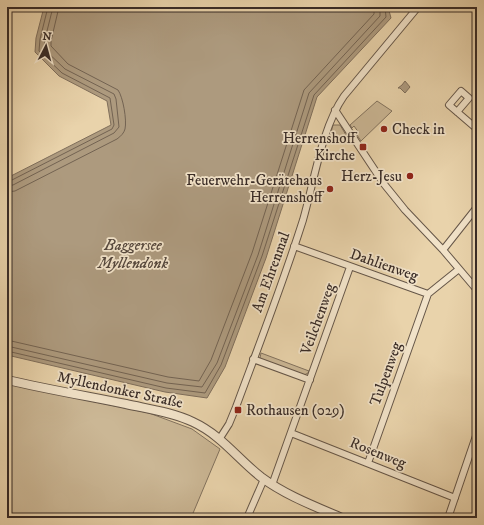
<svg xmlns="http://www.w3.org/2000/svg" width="484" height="525" font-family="'IM FELL DW Pica',serif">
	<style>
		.green { fill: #cbb795; stroke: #82725e }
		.water { fill: #ad9a7e; stroke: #7f6e5b }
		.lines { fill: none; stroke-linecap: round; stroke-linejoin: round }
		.shore { stroke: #736352; stroke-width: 1 }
		.stream { stroke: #7f6e5b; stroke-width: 1.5 }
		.minor-casing { stroke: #655648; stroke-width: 8 }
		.tertiary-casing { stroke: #655648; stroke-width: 10 }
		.minor { stroke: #f1e2c8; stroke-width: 6 }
		.tertiary { stroke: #f1e2c8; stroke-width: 8 }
		.poi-dot { fill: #8f2418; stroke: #f1e2c8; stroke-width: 1.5 }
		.labels { text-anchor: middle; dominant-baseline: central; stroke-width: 3.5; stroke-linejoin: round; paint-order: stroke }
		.poi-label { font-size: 15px; fill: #392c27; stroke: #f1e2c8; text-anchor: end }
		.street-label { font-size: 15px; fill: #392c27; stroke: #f1e2c8 }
		.water-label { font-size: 16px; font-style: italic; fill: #56483d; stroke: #f1e2c8 }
	</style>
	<rect width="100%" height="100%" fill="#e9d3ab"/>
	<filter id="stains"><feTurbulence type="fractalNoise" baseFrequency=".005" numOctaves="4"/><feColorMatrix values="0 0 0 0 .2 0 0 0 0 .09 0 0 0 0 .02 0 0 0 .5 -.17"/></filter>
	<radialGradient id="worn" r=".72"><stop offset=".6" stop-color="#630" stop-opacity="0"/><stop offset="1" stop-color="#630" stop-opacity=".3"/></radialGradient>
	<path class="green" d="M 377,101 L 392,111 L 361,141 L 357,135 L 359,133 L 354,126 L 352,128 L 350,125 Z
		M 333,125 L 340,125 L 349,140 L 328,143 Z
		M 261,353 L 309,371 L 308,373 L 304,375 L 262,360 L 260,358 Z
		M 7,384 L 149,413 L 192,429 L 220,449 L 191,518 L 7,518 Z"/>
	<path class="water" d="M 44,7 L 388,7 L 391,18 L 317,97 L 266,258 L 225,367 L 207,398 L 165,392 L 7,355 L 7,178 L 111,125 L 107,101 L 59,76 L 35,52 L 36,38 Z
		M 405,81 L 410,87 L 405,93 L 400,88 L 398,88 L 402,85 Z"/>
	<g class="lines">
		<path class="shore" d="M 7,181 L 10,181 L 112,129 L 114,125 L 110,98 L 62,73 L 39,51 L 40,39 L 48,7
			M 7,186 L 13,185 L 114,133 L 119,127 L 116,99 L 114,94 L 65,69 L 44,49 L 45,39 L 53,7
			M 7,192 L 15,191 L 117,139 C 121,136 124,133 125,129 C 127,120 123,97 118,90 L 68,64 L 51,46 L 51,41 L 59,7
			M 7,340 L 168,377 L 199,381 L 211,360 L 252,253 L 304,90 L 374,14 L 374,7
			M 7,346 L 167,383 L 202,387 L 217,363 L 258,255 L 309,93 L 380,16 L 380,7
			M 7,351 L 166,388 L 205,393 L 221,365 L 262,256 L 314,95 L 386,17 L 385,7"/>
		<path class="stream" d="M 7,387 L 11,387"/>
		<g class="minor-casing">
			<path id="minor" d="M 335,110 L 384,184 L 405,210 L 443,250 L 477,290
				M 457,112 L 469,98 L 461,91 L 449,105 L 477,129
				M 294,246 L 428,294 L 459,269
				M 443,250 L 477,207
				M 253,359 L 310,380
				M 291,433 L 455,498
				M 220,438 L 229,424 L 236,407 C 259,345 283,283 303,220 C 314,182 322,127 344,96 L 418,7
				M 368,463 L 428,294
				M 272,485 L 350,267
				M 247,518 L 264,479
				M 448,518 L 477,433"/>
		</g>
		<g class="tertiary-casing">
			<path id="tertiary" d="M 7,380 C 46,389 86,396 126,404 C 148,409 172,412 193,422 C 221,435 237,458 261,477 C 285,495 314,506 342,518"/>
		</g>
		<use href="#minor" class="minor"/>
		<use href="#tertiary" class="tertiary"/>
	</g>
	<g class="poi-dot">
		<circle cx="384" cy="129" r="4"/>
		<rect x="359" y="143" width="8" height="8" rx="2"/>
		<circle cx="410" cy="176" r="4"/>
		<circle cx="330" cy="189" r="4"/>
		<rect x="234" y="406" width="8" height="8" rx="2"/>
	</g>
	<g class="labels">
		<g class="poi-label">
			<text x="392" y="129" text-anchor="start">Check in</text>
			<text x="355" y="138">Herrenshoff<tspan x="355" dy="17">Kirche</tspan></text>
			<text x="402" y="176">Herz-Jesu</text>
			<text x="322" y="180">Feuerwehr-Gerätehaus<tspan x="322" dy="17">Herrenshoff</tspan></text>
			<text x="246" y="410" text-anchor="start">Rothausen (029)</text>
		</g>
		<g class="street-label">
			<text transform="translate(384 265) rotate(19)">Dahlienweg</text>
			<text transform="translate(271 272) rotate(-70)">Am Ehrenmal</text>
			<text transform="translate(318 319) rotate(-70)">Veilchenweg</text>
			<text transform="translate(386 374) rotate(-70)">Tulpenweg</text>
			<text transform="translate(120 390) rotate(12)">Myllendonker Straße</text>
			<text transform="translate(378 453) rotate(22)">Rosenweg</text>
		</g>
		<g class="water-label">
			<text x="133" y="245">Baggersee<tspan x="133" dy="18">Myllendonk</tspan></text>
		</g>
	</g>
	<rect width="484" height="525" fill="none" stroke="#e9d3ab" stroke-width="24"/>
	<rect x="8" y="8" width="468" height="509" fill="none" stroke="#392c27" stroke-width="2"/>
	<rect x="12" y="12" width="460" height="501" fill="none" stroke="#392c27"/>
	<g transform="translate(46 46) rotate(6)" stroke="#f1e2c8" stroke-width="3" paint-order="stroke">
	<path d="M0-3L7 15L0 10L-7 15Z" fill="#392c27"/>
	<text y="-6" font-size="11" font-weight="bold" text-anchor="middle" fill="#392c27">N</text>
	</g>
	<rect width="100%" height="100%" filter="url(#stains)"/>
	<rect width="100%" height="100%" fill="url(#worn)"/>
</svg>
